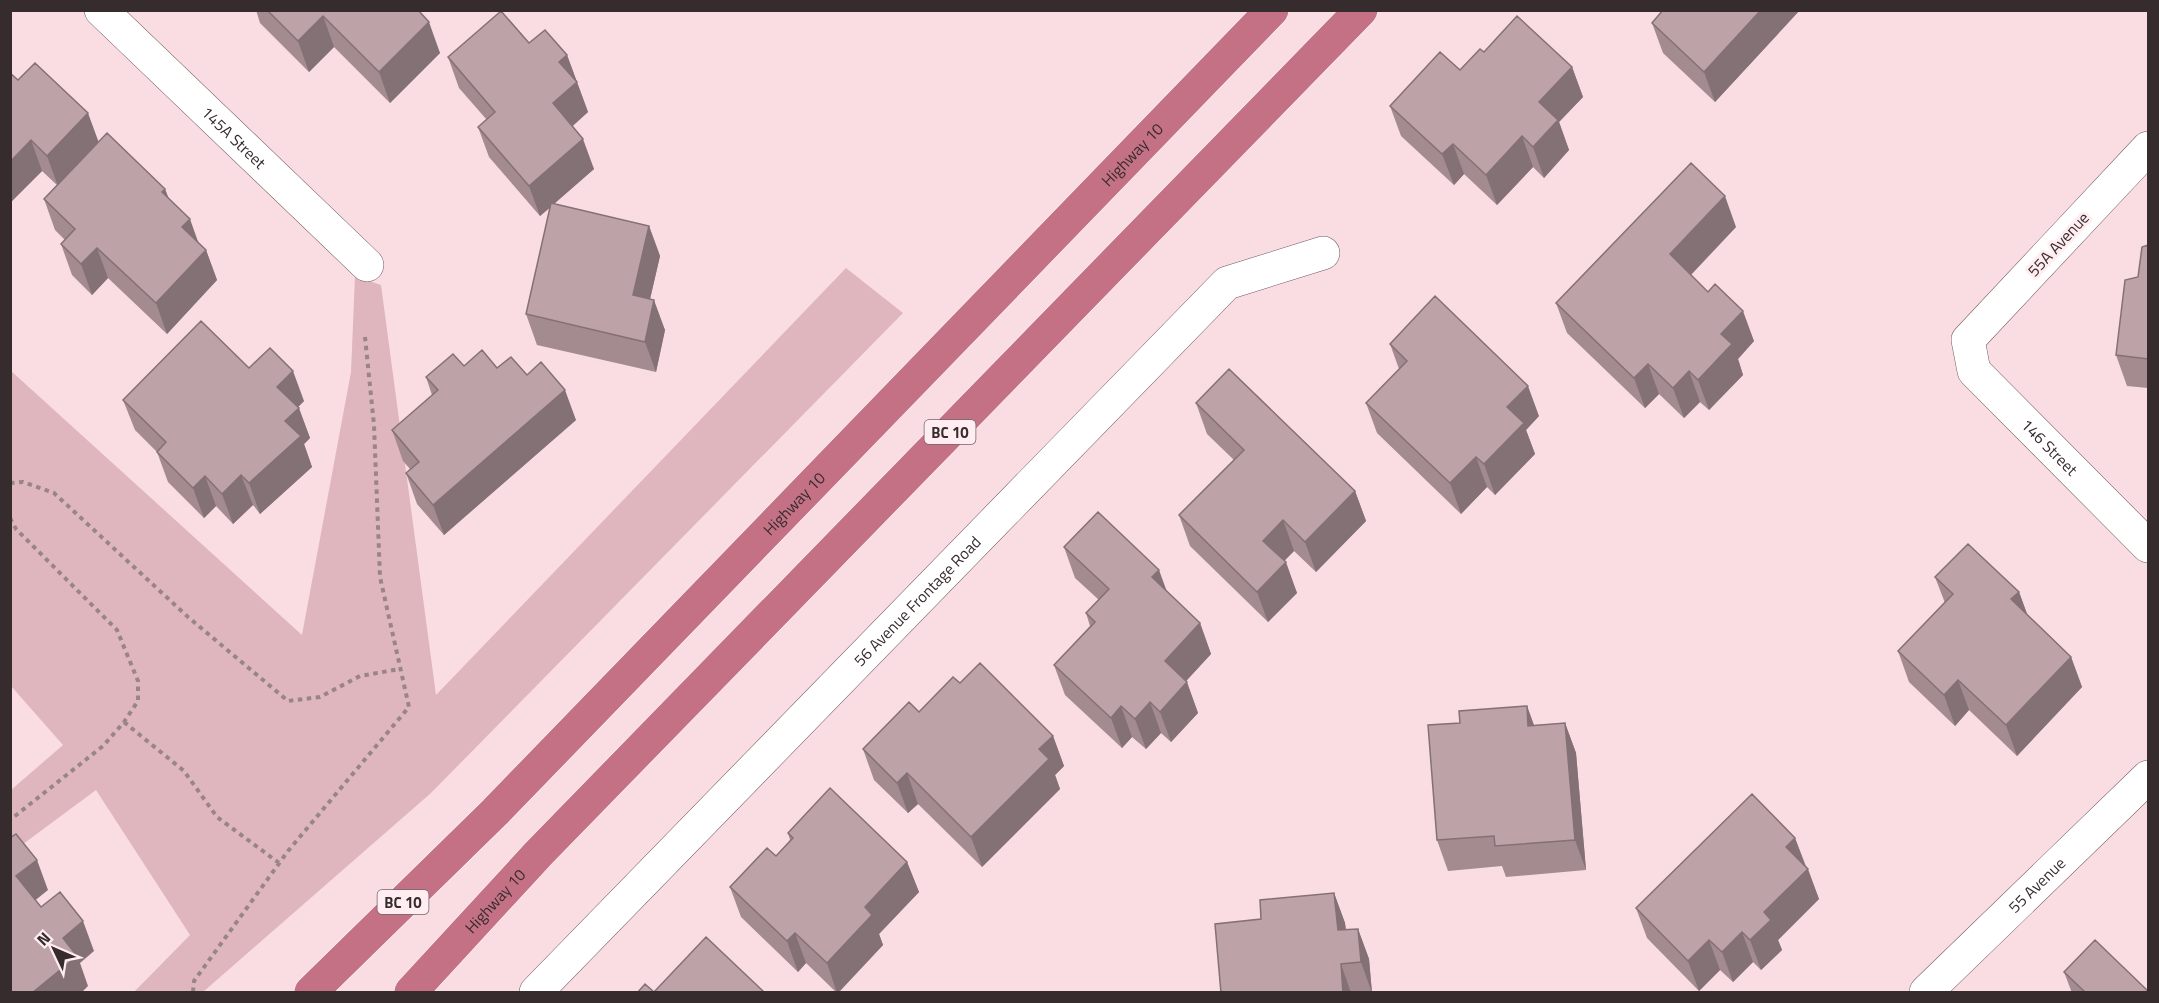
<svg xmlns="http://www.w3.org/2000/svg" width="2159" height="1003" font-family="'Titillium Web',sans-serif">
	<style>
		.green { fill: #e0b6be }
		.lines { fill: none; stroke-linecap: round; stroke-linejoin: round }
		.street-casing { stroke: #71595e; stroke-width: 34 }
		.highway-casing { stroke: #fff; stroke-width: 34 }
		.path { stroke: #988589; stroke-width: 4; stroke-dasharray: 4.5 4.5; stroke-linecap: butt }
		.street { stroke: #fff; stroke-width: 33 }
		.highway { stroke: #c47186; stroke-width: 33 }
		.wall { fill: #a38b90 }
		.shaded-wall { fill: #847175 }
		.building { fill: #bda2a7; stroke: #847175; stroke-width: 1.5 }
		.labels { text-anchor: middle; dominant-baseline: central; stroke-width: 6; stroke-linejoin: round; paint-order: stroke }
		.shield { fill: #ffedf1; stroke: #726668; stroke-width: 1.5 }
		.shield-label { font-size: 15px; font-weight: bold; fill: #362c2e }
		.street-label { font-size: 16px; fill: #362c2e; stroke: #ffedf1 }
	</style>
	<rect width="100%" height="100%" fill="#f9dde2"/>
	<path class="green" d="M 846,268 L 903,313 L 431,793 L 203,992 L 134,992 L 190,935 L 96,790 L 11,853 L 11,790 L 63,745 L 11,686 L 10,370 L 302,635 L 351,372 L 355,276 L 381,285 L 436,695 Z"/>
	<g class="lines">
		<g class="street-casing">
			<g id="street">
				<path id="s1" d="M 101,10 L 367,265"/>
				<path id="s2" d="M 2148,148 L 1968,340 L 1974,371 L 2148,546"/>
				<path id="s3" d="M 536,992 L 1227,283 L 1323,253"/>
				<path id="s4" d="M 1926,992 L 2148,777"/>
			</g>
		</g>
		<g class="highway-casing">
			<g id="highway">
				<path id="s5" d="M 311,992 L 495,812 L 1272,10"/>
				<path id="s6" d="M 411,992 L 539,853 L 1361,10"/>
			</g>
		</g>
		<path class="path" d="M 10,483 L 23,482 L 54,493 L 188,617 L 288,701 L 320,697 L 360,676 L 400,669
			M 10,518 L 16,529 L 117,630 L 138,681 L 138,701 L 124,722 L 103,746 L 10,820
			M 124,722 L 184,771 L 217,817 L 279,863
			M 193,992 L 194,981 L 288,851 L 409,707 L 380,577 L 374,425 L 365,337"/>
		<use href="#street" class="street"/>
		<use href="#highway" class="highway"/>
	</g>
	<path class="wall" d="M 256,10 L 418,10 L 440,53 L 390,103 L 334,47 L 309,72 L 260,23 Z
		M 1800,10 L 1715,102 L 1663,53 L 1652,23 Z
		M 529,43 L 567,55 L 588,112 L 572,126 L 594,169 L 554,204 L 649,226 L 660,256 L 650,299 L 665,330 L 656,372 L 537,345 L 526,314 L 551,207 L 540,216 L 489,157 L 478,127 L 487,120 L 459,88 L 448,57 Z
		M 1484,52 L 1572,67 L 1583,97 L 1559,122 L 1569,150 L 1544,178 L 1533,167 L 1497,205 L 1464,174 L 1454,185 L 1401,136 L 1390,106 L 1460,70 Z
		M 18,80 L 99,142 L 165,189 L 169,199 L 199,243 L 206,250 L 217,280 L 167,334 L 108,278 L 92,295 L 72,275 L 61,244 L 65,240 L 55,230 L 44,199 L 57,185 L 42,171 L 10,203 Z
		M 1736,227 L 1691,275 L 1754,341 L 1738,359 L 1743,375 L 1709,410 L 1700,402 L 1684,418 L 1659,394 L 1645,408 L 1567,333 L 1556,303 Z
		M 2148,245 L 2148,388 L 2127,386 L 2116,355 L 2138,277 Z
		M 1390,344 L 1539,416 L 1526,430 L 1535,454 L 1495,495 L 1487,487 L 1461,514 L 1377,433 L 1366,403 L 1399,369 Z
		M 464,366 L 497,368 L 527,375 L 576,420 L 444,535 L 417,504 L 406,473 L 410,469 L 403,461 L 392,430 L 432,395 L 426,377 Z
		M 249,368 L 304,401 L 298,407 L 310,438 L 304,444 L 312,467 L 260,514 L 253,505 L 233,524 L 216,506 L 204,518 L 168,482 L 157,452 L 135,430 L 123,400 Z
		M 1196,403 L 1355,491 L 1366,521 L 1316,572 L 1294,551 L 1284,561 L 1297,593 L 1268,622 L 1190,546 L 1179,515 L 1234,460 L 1207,434 Z
		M 1064,547 L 1166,591 L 1200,623 L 1211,654 L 1186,681 L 1198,713 L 1171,742 L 1161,733 L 1146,749 L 1132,737 L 1122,748 L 1065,695 L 1054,665 L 1090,626 L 1086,613 L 1099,600 L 1075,578 Z
		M 1935,577 L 2019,592 L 2027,614 L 2071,657 L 2082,687 L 2017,756 L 1969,710 L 1955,726 L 1909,682 L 1898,651 L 1945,603 Z
		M 960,683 L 1053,736 L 1064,766 L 1055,775 L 1060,789 L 982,867 L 918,804 L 908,813 L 874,780 L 863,749 L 919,712 Z
		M 1527,706 L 1534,725 L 1565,723 L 1576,753 L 1586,870 L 1506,877 L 1502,866 L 1448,871 L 1437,840 L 1460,723 Z
		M 788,833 L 907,862 L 919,892 L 879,934 L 883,945 L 838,993 L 837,993 L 806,963 L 798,972 L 741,917 L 730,887 L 776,856 L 790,840 Z
		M 1795,838 L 1819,899 L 1778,940 L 1782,950 L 1761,970 L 1753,962 L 1733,982 L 1720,970 L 1699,991 L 1647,938 L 1636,908 Z
		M 1334,893 L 1345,923 L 1346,930 L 1358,929 L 1369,959 L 1372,993 L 1221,993 L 1261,919 Z
		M 2064,972 L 2148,993 L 2072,993 Z"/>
	<path class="shaded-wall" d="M 1761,10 L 1800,10 L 1715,102 L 1704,72 Z
		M 323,16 L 334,47 L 309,72 L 298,41 Z
		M 429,22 L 440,53 L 390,103 L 379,72 Z
		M 567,55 L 588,112 L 564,134 L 553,103 L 559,62 Z
		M 1572,67 L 1583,97 L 1559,122 L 1569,150 L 1544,178 L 1533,147 L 1539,102 Z
		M 88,113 L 99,143 L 58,186 L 47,156 Z
		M 1522,136 L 1533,167 L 1497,205 L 1486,175 Z
		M 583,139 L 594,169 L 540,216 L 529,186 Z
		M 31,140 L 42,171 L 10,203 L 10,162 Z
		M 1453,144 L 1464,174 L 1454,185 L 1442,154 Z
		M 165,189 L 176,219 L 162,192 Z
		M 1725,196 L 1736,227 L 1681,285 L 1670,254 Z
		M 190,219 L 201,250 L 182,227 Z
		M 649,226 L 660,256 L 644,325 L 633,295 Z
		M 97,248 L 108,278 L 92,295 L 81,264 Z
		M 206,250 L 217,280 L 167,334 L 156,303 Z
		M 654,300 L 665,330 L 656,372 L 645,342 Z
		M 1743,311 L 1754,341 L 1738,359 L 1743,375 L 1709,410 L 1698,380 L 1721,334 Z
		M 1648,364 L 1659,394 L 1645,408 L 1634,378 Z
		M 293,371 L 304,401 L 288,417 L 277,387 Z
		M 1689,371 L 1700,402 L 1684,418 L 1673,388 Z
		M 1528,386 L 1539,416 L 1526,430 L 1535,454 L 1495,495 L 1484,464 L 1507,407 Z
		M 565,390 L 576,420 L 444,535 L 433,505 Z
		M 299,408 L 310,438 L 304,444 L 312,467 L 260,514 L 249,483 L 285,421 Z
		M 1476,457 L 1487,487 L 1461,514 L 1450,483 Z
		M 241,475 L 253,505 L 233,524 L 222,494 Z
		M 205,476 L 216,506 L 204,518 L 193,488 Z
		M 1355,491 L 1366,521 L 1316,572 L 1305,542 Z
		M 1283,520 L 1294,551 L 1274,571 L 1263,541 Z
		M 1286,562 L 1297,593 L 1268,622 L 1257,592 Z
		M 1159,570 L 1170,600 L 1152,577 Z
		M 2019,592 L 2030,622 L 2011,599 Z
		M 1200,623 L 1211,654 L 1176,692 L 1165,661 Z
		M 2071,657 L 2082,687 L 2017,756 L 2006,725 Z
		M 1958,680 L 1969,710 L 1955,726 L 1944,695 Z
		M 1187,682 L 1198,713 L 1171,742 L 1160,712 Z
		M 1150,702 L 1161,733 L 1146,749 L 1135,719 Z
		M 1121,706 L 1132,737 L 1122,748 L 1111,718 Z
		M 1527,706 L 1538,737 L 1528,726 Z
		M 1565,723 L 1576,753 L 1586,870 L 1575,840 Z
		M 1053,736 L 1064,766 L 1055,775 L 1060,789 L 982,867 L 971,837 L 1039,749 Z
		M 907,773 L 918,804 L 908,813 L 897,783 Z
		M 1795,838 L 1806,868 L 1786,847 Z
		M 37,860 L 48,890 L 27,907 L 16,876 Z
		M 907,862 L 919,892 L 879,934 L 883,945 L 838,993 L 837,993 L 827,963 L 865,907 Z
		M 1808,869 L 1819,899 L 1778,940 L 1782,950 L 1761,970 L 1750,940 L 1764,912 Z
		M 1334,893 L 1345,923 L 1349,961 L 1338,930 Z
		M 83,921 L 94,951 L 80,963 L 88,986 L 81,993 L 32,993 L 63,938 Z
		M 1358,929 L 1369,959 L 1372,993 L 1361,962 Z
		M 1742,932 L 1753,962 L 1733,982 L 1722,952 Z
		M 795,933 L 806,963 L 798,972 L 787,941 Z
		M 1709,940 L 1720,970 L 1699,991 L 1688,961 Z
		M 1341,964 L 1351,993 L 1343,993 Z"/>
	<path class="building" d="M 267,10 L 418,10 L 429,22 L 379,72 L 323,16 L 298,41 Z
		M 1663,10 L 1761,10 L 1704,72 L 1652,23 Z
		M 501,11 L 529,43 L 545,30 L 567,55 L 559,62 L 577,82 L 553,103 L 583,139 L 529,186 L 478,127 L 495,112 L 448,57 Z
		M 1517,16 L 1572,67 L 1539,102 L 1558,120 L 1533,147 L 1522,136 L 1486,175 L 1453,144 L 1442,154 L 1390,106 L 1440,52 L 1460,70 L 1480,49 L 1484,52 Z
		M 35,63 L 88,113 L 47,156 L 31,140 L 10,162 L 10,73 L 18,80 Z
		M 107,133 L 165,189 L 162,192 L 190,219 L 182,227 L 206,250 L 156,303 L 97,248 L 81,264 L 61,244 L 75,229 L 44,199 Z
		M 1691,163 L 1725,196 L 1670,254 L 1708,292 L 1715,284 L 1743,311 L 1721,334 L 1732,344 L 1698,380 L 1689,371 L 1673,388 L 1648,364 L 1634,378 L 1556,303 Z
		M 551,203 L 649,226 L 633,295 L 654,300 L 645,342 L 526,314 Z
		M 2148,245 L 2148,359 L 2116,355 L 2125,280 L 2138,277 L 2142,247 Z
		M 1435,296 L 1528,386 L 1507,407 L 1524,423 L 1484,464 L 1476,457 L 1450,483 L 1366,403 L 1407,361 L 1390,344 Z
		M 201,321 L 249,368 L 270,348 L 293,371 L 277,387 L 299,408 L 285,421 L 301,436 L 249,483 L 241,475 L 222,494 L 205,476 L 193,488 L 157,452 L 166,442 L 123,400 Z
		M 482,350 L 497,368 L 511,357 L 527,375 L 541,362 L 565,390 L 433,505 L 406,473 L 419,462 L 392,430 L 438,390 L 426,377 L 453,354 L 464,366 Z
		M 1229,369 L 1355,491 L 1305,542 L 1283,520 L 1263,541 L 1286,562 L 1257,592 L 1179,515 L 1244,450 L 1196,403 Z
		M 1098,512 L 1159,570 L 1152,577 L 1200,623 L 1165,661 L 1187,682 L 1160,712 L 1150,702 L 1135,719 L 1121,706 L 1111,718 L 1054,665 L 1095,622 L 1086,613 L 1109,589 L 1064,547 Z
		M 1968,544 L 2019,592 L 2011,599 L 2071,657 L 2006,725 L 1958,680 L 1944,695 L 1898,651 L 1953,594 L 1935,577 Z
		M 980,663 L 1053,736 L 1039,749 L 1049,759 L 971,837 L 907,773 L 897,783 L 863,749 L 909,702 L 919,712 L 953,677 L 960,683 Z
		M 1527,706 L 1528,726 L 1565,723 L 1575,840 L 1495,846 L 1494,836 L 1437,840 L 1428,725 L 1460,723 L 1459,711 Z
		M 830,788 L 907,862 L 865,907 L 872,915 L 827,963 L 795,933 L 787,941 L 730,887 L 767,848 L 776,856 L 793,838 L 788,833 Z
		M 1752,794 L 1795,838 L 1786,847 L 1808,869 L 1764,912 L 1771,920 L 1750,940 L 1742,932 L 1722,952 L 1709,940 L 1688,961 L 1636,908 Z
		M 16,834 L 37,860 L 16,876 L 41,907 L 60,892 L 83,921 L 63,938 L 77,956 L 32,993 L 10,993 L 10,838 Z
		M 1334,893 L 1338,930 L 1358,929 L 1361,962 L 1341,964 L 1343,993 L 1221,993 L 1215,924 L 1261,919 L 1260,900 Z
		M 706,937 L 765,993 L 637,993 L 645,984 L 654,992 Z
		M 2095,940 L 2148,991 L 2148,993 L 2086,993 L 2064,972 Z"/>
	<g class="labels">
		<g class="shield">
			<rect x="924.5" y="420" width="51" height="24" rx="4.5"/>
			<rect x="377.5" y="890" width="51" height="24" rx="4.5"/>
		</g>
		<g class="shield-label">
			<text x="950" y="432">BC 10</text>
			<text x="403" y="902">BC 10</text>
		</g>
		<g class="street-label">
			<text stroke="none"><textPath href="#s1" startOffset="184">145A Street</textPath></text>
			<text stroke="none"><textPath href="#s5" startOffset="1173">Highway 10</textPath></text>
			<text transform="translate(2058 244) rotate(-47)">55A Avenue</text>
			<text stroke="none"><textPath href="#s2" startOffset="402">146 Street</textPath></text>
			<text stroke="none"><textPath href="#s5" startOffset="687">Highway 10</textPath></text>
			<text stroke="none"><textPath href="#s3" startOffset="546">56 Avenue Frontage Road</textPath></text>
			<text stroke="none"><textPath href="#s4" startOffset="154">55 Avenue</textPath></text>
			<text stroke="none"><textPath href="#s6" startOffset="124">Highway 10</textPath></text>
		</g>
	</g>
	<rect width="2159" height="1003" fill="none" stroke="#362c2e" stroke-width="24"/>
	<g transform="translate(54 949) rotate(314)" stroke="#ffedf1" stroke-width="4.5" paint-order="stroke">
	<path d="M0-4.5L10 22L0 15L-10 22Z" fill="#362c2e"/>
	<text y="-9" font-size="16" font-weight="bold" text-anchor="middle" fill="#362c2e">N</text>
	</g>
</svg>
